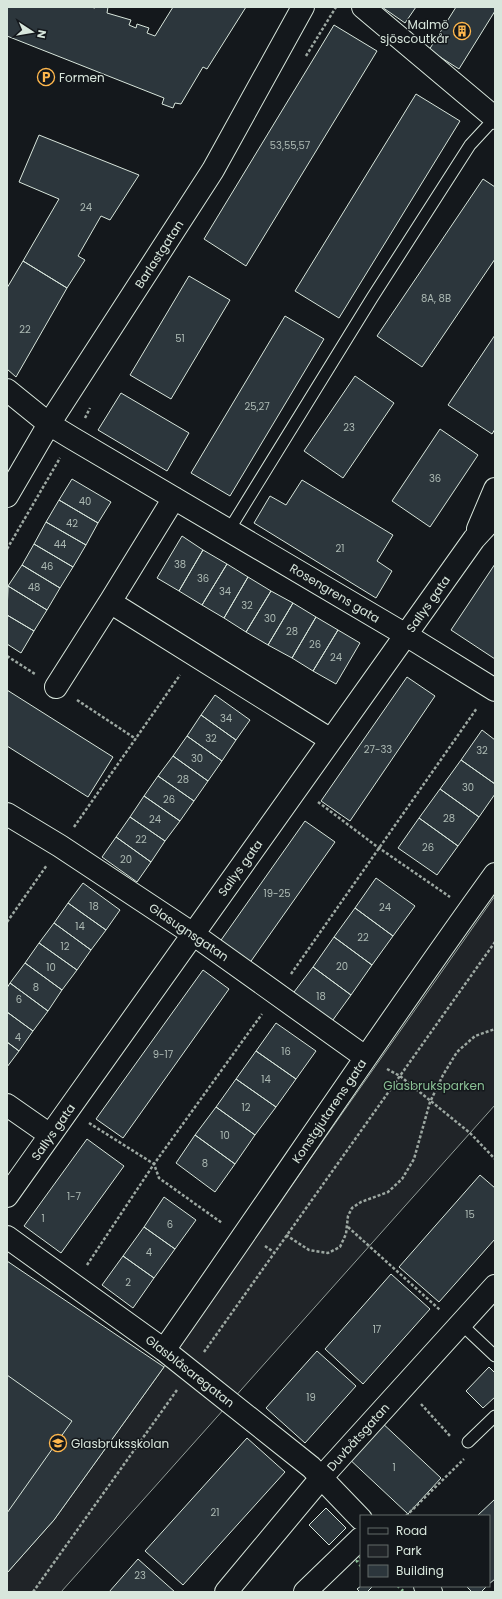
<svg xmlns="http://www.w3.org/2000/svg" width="502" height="1599" font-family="Poppins,sans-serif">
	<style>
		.green { fill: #202428; stroke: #939e99 }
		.building { fill: #2c363c; stroke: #d8e6dc }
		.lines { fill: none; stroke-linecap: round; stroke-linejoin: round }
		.lane-casing { stroke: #d8e6dc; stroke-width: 13 }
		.street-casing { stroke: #d8e6dc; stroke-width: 24 }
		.path { stroke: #9da8a2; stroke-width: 2.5; stroke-dasharray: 3 2; stroke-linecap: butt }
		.lane { stroke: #14181c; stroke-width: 11 }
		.street { stroke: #14181c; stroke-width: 22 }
		.hedge { stroke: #8ac095; stroke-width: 3; stroke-dasharray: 2 3; stroke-linecap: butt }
		.labels { text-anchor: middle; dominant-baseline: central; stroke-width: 3; stroke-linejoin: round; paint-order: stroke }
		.number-label { font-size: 10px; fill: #adbab4 }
		.poi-label { font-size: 12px; fill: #d8e6dc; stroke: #14181c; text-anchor: start }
		.street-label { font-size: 12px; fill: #d8e6dc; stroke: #14181c }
		.park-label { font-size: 12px; fill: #8ac095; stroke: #14181c }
	</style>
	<rect width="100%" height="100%" fill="#14181c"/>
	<path class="green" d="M 495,896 L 495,1105 L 61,1592 L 7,1592 L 7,1573 L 54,1520 L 164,1367 Z"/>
	<path class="building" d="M 7,7 L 90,7 L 95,8 L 96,7 L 108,7 L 107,13 L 131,20 L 129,25 L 136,28 L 137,24 L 149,28 L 147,33 L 155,36 L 173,7 L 246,7 L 207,69 L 203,67 L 181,104 L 175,103 L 173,108 L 162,104 L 164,98 L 7,36 Z
		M 382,7 L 416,7 L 405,23 Z
		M 456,7 L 495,7 L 495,11 L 459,69 L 429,50 Z
		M 334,25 L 377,51 L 246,266 L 204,239 Z
		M 416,94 L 460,121 L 339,318 L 295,291 Z
		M 39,135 L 139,175 L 110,220 L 101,216 L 78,256 L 85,260 L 67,288 L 23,261 L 59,199 L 19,182 Z
		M 483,179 L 495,187 L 495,259 L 422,367 L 377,336 Z
		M 23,261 L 67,288 L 16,377 L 7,369 L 7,288 Z
		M 189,276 L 230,300 L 171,399 L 130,375 Z
		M 285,316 L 324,339 L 230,496 L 191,473 Z
		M 495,335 L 495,429 L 492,434 L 448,405 Z
		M 355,376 L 394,403 L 343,478 L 304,451 Z
		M 121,393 L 189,433 L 167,471 L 98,430 Z
		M 440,429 L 478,455 L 430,527 L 392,501 Z
		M 72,479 L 111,502 L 98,523 L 59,500 Z
		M 302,480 L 393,535 L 377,561 L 392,571 L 376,598 L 254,523 L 270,496 L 286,505 Z
		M 59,500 L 98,523 L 86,545 L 46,522 Z
		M 46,522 L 86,545 L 73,567 L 34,544 Z
		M 182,536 L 203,550 L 179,591 L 157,578 Z
		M 34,544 L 73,567 L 60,588 L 22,565 Z
		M 203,550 L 227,564 L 202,605 L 179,591 Z
		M 227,564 L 248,577 L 224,618 L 202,605 Z
		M 495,564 L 495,659 L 451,630 Z
		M 22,565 L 60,588 L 47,610 L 8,586 Z
		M 248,577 L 271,591 L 246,632 L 224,618 Z
		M 8,586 L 47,610 L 34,631 L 7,615 Z
		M 271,591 L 293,603 L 268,645 L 246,632 Z
		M 293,603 L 316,617 L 292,658 L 268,645 Z
		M 7,615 L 34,631 L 21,653 L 7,644 Z
		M 316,617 L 338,630 L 313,671 L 292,658 Z
		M 338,630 L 360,643 L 336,684 L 313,671 Z
		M 407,677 L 435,696 L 350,821 L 321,801 Z
		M 7,690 L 113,757 L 88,797 L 7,746 Z
		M 215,695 L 250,720 L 236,740 L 201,715 Z
		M 201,715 L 236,740 L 222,761 L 187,736 Z
		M 482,730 L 495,740 L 495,784 L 461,760 Z
		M 187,736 L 222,761 L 208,781 L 173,756 Z
		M 173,756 L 208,781 L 194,801 L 158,776 Z
		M 461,760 L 495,784 L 495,794 L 479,817 L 440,789 Z
		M 158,776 L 194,801 L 180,821 L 144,796 Z
		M 440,789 L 479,817 L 458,846 L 419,818 Z
		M 144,796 L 180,821 L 165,841 L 130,817 Z
		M 130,817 L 165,841 L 151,862 L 116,837 Z
		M 419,818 L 458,846 L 437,875 L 398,848 Z
		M 305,821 L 335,842 L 249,964 L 219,943 Z
		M 116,837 L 151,862 L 137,882 L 102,857 Z
		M 376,878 L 415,906 L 393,936 L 355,908 Z
		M 83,883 L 120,910 L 106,930 L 68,903 Z
		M 68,903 L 106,930 L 91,950 L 54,923 Z
		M 355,908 L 393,936 L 372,965 L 334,937 Z
		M 54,923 L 91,950 L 77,970 L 39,943 Z
		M 334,937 L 372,965 L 351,995 L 313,967 Z
		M 39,943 L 77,970 L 62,990 L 25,963 Z
		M 25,963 L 62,990 L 48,1011 L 10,983 Z
		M 313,967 L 351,995 L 330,1024 L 291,996 Z
		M 203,970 L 229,989 L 123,1138 L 96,1119 Z
		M 10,983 L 48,1011 L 33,1031 L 7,1012 L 7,988 Z
		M 7,1012 L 33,1031 L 19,1051 L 7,1042 Z
		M 276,1023 L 316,1051 L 296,1079 L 256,1051 Z
		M 7,1042 L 19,1051 L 7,1067 Z
		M 256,1051 L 296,1079 L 276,1107 L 236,1079 Z
		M 236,1079 L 276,1107 L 255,1135 L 216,1107 Z
		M 216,1107 L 255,1135 L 235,1164 L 195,1135 Z
		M 195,1135 L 235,1164 L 215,1192 L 176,1163 Z
		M 87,1139 L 124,1166 L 61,1253 L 24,1226 Z
		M 480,1175 L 495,1188 L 495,1239 L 439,1302 L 399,1267 Z
		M 164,1197 L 196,1220 L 175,1249 L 144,1227 Z
		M 144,1227 L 175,1249 L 154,1278 L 123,1256 Z
		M 123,1256 L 154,1278 L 133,1308 L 102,1285 Z
		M 7,1261 L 164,1367 L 54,1520 L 7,1573 Z
		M 391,1274 L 430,1309 L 363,1384 L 325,1349 Z
		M 317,1351 L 356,1386 L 305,1443 L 266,1408 Z
		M 489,1367 L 495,1373 L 495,1397 L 483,1408 L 466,1391 Z
		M 7,1375 L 72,1421 L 7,1513 Z
		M 379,1420 L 441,1478 L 408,1514 L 346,1456 Z
		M 247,1438 L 285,1472 L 183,1585 L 145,1551 Z
		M 495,1499 L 495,1579 L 489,1584 L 489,1516 L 477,1516 Z
		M 326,1508 L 346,1528 L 329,1545 L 309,1525 Z
		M 138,1559 L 175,1592 L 109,1592 Z
		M 361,1586 L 373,1586 L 367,1592 L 360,1592 L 357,1589 Z
		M 466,1586 L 487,1586 L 481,1592 L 472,1592 Z"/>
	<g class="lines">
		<g class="lane-casing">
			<path id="lane" d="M 229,530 L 372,298 L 470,145 L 495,118
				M 461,1324 L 495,1356
				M 468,1442 L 495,1416"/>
		</g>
		<g class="street-casing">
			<path id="street" d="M 363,7 L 495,118
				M 7,390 L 49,424 L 72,438 L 406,635 L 495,690
				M 7,496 L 49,424 L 213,170 L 303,7
				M 174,498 L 110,602 L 331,740
				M 478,529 L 495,489
				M 56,687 L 110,602
				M 7,814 L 60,846 L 193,934 L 365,1057
				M 7,1105 L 50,1135
				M 7,1196 L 474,539 L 495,516
				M 7,1237 L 164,1350 L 311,1467 L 361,1519
				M 164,1350 C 275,1192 382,1030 495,874
				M 425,1586 L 431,1592
				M 226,1592 L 321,1478 L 495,1286
				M 305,1592 L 361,1538"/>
		</g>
		<path class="path" d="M 306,56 L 336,7
			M 85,418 L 90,408
			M 7,549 L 60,458
			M 7,656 L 35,674
			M 77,700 L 136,739
			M 318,802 L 379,848 L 450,897
			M 74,827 L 180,675
			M 7,922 L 47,865
			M 291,974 L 477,708
			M 387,1069 L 400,1076 L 470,1133 L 495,1159
			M 89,1123 L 154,1164 L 159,1178 L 222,1223
			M 348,1227 L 440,1310
			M 286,1235 L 309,1250 L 328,1253 L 340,1247 L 346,1234 L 348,1216 L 352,1208 L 361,1202 L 388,1192 L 402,1179 L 414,1159 L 430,1102 L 443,1075 L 457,1052 L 475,1036 L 495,1029
			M 265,1246 L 275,1253
			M 87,1265 L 154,1164 L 262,1014
			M 204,1352 L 495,942
			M 421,1404 L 451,1437
			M 406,1516 L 464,1459
			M 33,1592 L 177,1390"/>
		<use href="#lane" class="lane"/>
		<use href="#street" class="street"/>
		<path class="hedge" d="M 361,1557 L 357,1561 L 361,1566
			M 398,1586 L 404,1592"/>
	</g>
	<defs>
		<g id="building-ring" transform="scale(0.9)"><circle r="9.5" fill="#14181c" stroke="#ffb74d" stroke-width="1.5"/><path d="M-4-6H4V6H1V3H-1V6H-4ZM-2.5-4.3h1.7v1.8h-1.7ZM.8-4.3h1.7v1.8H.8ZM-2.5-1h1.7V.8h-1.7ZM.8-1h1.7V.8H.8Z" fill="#ffb74d"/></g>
		<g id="parking-ring" transform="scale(0.9)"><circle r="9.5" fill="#14181c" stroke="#ffb74d" stroke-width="1.5"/><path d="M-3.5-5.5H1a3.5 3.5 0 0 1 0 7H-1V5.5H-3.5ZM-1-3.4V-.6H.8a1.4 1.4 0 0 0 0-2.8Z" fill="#ffb74d"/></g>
		<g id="school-ring" transform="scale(0.9)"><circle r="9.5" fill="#14181c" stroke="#ffb74d" stroke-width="1.5"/><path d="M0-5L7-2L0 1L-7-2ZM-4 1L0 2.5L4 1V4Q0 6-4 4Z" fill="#ffb74d"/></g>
	</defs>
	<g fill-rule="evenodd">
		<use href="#building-ring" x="462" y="31"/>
		<use href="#parking-ring" x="46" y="77"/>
		<use href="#school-ring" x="58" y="1443"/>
	</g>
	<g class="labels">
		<g class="number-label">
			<text x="290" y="145">53,55,57</text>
			<text x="86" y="207">24</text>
			<text x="436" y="298">8A, 8B</text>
			<text x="25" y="329">22</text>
			<text x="180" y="338">51</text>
			<text x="257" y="406">25,27</text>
			<text x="349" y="427">23</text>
			<text x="435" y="478">36</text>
			<text x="85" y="501">40</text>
			<text x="72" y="523">42</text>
			<text x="60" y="544">44</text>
			<text x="340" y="548">21</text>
			<text x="180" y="564">38</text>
			<text x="47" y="566">46</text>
			<text x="203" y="578">36</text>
			<text x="34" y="587">48</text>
			<text x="225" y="591">34</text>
			<text x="247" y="605">32</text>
			<text x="270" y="618">30</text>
			<text x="292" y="631">28</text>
			<text x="315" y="644">26</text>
			<text x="336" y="657">24</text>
			<text x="226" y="718">34</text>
			<text x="211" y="738">32</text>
			<text x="378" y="749">27-33</text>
			<text x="482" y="750">32</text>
			<text x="197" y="758">30</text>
			<text x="183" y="779">28</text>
			<text x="468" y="787">30</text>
			<text x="169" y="799">26</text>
			<text x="449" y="818">28</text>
			<text x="155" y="819">24</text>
			<text x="141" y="839">22</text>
			<text x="428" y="847">26</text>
			<text x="126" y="859">20</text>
			<text x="277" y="893">19-25</text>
			<text x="94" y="906">18</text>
			<text x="385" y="907">24</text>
			<text x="80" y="926">14</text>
			<text x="363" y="937">22</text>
			<text x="65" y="946">12</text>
			<text x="342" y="966">20</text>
			<text x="51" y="967">10</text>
			<text x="36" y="987">8</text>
			<text x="321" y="996">18</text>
			<text x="19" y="999">6</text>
			<text x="18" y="1037">4</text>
			<text x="286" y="1051">16</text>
			<text x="163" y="1054">9-17</text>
			<text x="266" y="1079">14</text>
			<text x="246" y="1107">12</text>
			<text x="225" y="1135">10</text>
			<text x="205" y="1163">8</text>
			<text x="74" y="1196">1-7</text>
			<text x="470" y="1214">15</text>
			<text x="43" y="1218">1</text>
			<text x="170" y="1224">6</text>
			<text x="149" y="1252">4</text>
			<text x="128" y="1282">2</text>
			<text x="377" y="1329">17</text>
			<text x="311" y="1397">19</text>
			<text x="394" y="1467">1</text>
			<text x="215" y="1512">21</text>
			<text x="140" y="1575">23</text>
		</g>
		<g class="poi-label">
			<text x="449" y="24" text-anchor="end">Malmö<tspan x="449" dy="14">sjöscoutkår</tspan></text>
			<text x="59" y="77">Formen</text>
			<text x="71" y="1443">Glasbruksskolan</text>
		</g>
		<g class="street-label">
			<text transform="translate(159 254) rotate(-57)">Barlastgatan</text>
			<text transform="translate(335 593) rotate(31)">Rosengrens gata</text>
			<text transform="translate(428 604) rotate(-55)">Sallys gata</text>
			<text transform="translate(240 868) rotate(-54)">Sallys gata</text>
			<text transform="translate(189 932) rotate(34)">Glasugnsgatan</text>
			<text transform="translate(329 1111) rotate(-56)">Konstgjutarens gata</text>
			<text transform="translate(53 1132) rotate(-55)">Sallys gata</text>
			<text transform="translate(190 1371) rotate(38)">Glasblåsaregatan</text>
			<text transform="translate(358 1437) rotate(-48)">Duvbåtsgatan</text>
		</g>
		<g class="park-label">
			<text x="434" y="1085">Glasbruksparken</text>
		</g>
	</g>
	<rect width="502" height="1599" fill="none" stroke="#d8e6dc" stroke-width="16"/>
	<rect x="360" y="1515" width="130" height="72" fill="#14181c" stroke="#626a69"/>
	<rect x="368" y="1528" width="20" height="6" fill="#14181c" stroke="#626a69"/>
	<text x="396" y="1535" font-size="12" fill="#d8e6dc">Road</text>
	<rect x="368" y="1545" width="20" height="12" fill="#202428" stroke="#626a69"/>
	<text x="396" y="1555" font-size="12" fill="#d8e6dc">Park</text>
	<rect x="368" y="1565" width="20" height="12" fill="#2c363c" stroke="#626a69"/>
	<text x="396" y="1575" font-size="12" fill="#d8e6dc">Building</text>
	<g transform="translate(32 32) rotate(102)" stroke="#14181c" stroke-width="3" paint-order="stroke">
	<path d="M0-3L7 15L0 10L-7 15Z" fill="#d8e6dc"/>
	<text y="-6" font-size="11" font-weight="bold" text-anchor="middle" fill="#d8e6dc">N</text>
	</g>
</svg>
